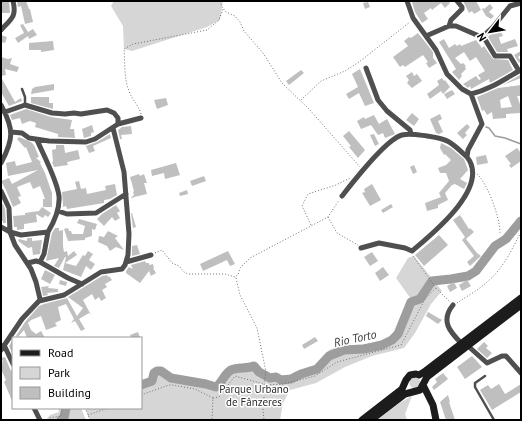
<svg xmlns="http://www.w3.org/2000/svg" width="522" height="421" font-family="'PT Sans',sans-serif">
	<style>
		.green { fill: #d6d6d6 }
		.lines { fill: none; stroke-linecap: round; stroke-linejoin: round }
		.stream { stroke: #9d9d9d; stroke-width: 1.5 }
		.river { stroke: #9d9d9d; stroke-width: 9 }
		.building { fill: #bfbfbf; fill-rule: evenodd }
		.path { stroke: #717171; stroke-width: 1; stroke-dasharray: 1 2; stroke-linecap: butt }
		.lane { stroke: #4f4f4f; stroke-width: 2.5 }
		.street { stroke: #4f4f4f; stroke-width: 5 }
		.secondary { stroke: #1c1c1c; stroke-width: 7 }
		.labels { text-anchor: middle; dominant-baseline: central; stroke-width: 3; stroke-linejoin: round; paint-order: stroke }
		.park-label { font-size: 11px; fill: #2d2d2d; stroke: #fff }
		.water-label { font-size: 12px; font-style: italic; fill: #3e3e3e; stroke: #fff }
	</style>
	<rect width="100%" height="100%" fill="#fff"/>
	<path class="green" d="M 114,1 L 223,1 L 220,20 L 207,27 L 132,51 L 124,49 L 123,26 L 111,6 Z
		M 414,256 L 442,291 L 431,304 L 415,333 L 404,348 L 372,356 L 345,367 L 316,383 L 290,390 L 283,403 L 280,420 L 90,420 L 85,408 L 141,408 L 141,389 L 152,385 L 156,375 L 159,373 L 171,381 L 199,385 L 217,390 L 228,376 L 234,372 L 253,370 L 276,376 L 287,377 L 309,369 L 321,361 L 329,350 L 340,346 L 369,344 L 389,338 L 397,329 L 411,299 L 396,278 L 408,258 Z
		M409.5 383a5.5 5.5 0 1 1 11 0a5.5 5.5 0 1 1-11 0Z
		M 412,396 L 405,414 L 407,420 L 377,420 L 401,402 Z
		M 58,408 L 81,408 L 86,420 L 46,420 L 50,415 L 59,412 Z"/>
	<g class="lines">
		<path class="stream" d="M 486,127 L 489,128 L 495,136 L 505,138 L 521,144"/>
		<path class="river" d="M 141,385 L 152,381 L 154,373 L 157,371 L 161,371 L 171,378 L 206,384 L 216,387 C 222,383 224,374 231,370 C 238,367 247,369 254,366 L 259,372 L 270,378 L 276,377 L 281,380 L 291,379 L 301,374 L 317,369 L 329,356 L 344,350 L 364,349 L 382,345 L 392,340 L 398,334 L 411,302 L 420,299 L 432,281 L 451,279 L 468,276 L 476,271 L 495,246 L 506,239 L 521,221
			M 61,420 L 64,418 L 66,408"/>
	</g>
	<path class="building" d="M 1,1 L 9,1 L 10,13 L 1,13 Z
		M 17,1 L 26,1 L 29,9 L 30,9 L 33,22 L 25,24 L 21,6 L 18,7 Z
		M 414,1 L 448,1 L 450,3 L 445,8 L 441,3 L 432,10 L 431,8 L 424,13 L 428,19 L 422,23 L 415,12 L 412,2 Z
		M 463,1 L 476,1 L 481,10 L 474,14 L 472,11 L 469,13 Z
		M 368,2 L 370,7 L 365,9 L 363,3 Z
		M 490,4 L 493,8 L 489,12 L 494,16 L 491,19 L 486,16 L 482,9 L 483,8 L 484,9 Z
		M 23,24 L 28,32 L 33,29 L 37,35 L 29,39 L 28,36 L 18,43 L 15,38 L 24,33 L 20,25 Z
		M 501,32 L 503,36 L 499,37 L 501,44 L 515,39 L 518,46 L 507,49 L 508,52 L 497,52 L 488,37 L 492,33 L 492,34 Z
		M 418,33 L 433,52 L 433,58 L 437,63 L 429,68 L 426,63 L 428,62 L 423,55 L 405,67 L 403,65 L 400,67 L 393,57 L 408,46 L 404,41 L 409,37 L 411,38 Z
		M 1,35 L 7,37 L 5,43 L 1,42 Z
		M 444,39 L 449,48 L 455,44 L 457,46 L 460,44 L 461,46 L 476,40 L 482,48 L 484,46 L 493,59 L 508,60 L 513,70 L 490,83 L 489,79 L 471,89 L 470,86 L 468,88 L 463,84 L 476,76 L 479,80 L 481,79 L 478,75 L 485,71 L 476,57 L 470,61 L 464,52 L 455,58 L 461,64 L 463,63 L 466,66 L 465,67 L 466,69 L 461,74 L 462,76 L 459,80 L 452,72 L 456,69 L 439,42 Z
		M 53,41 L 54,50 L 41,52 L 41,50 L 29,50 L 29,43 Z
		M 521,51 L 521,55 L 518,57 L 521,61 L 519,63 L 514,55 Z
		M 1,57 L 8,59 L 12,58 L 10,64 L 19,67 L 17,72 L 5,69 L 6,75 L 1,76 Z
		M 360,69 L 374,103 L 365,106 L 359,93 L 349,99 L 346,94 L 358,87 L 352,74 Z
		M 301,70 L 304,73 L 289,85 L 286,81 Z
		M 412,72 L 414,76 L 417,74 L 422,81 L 412,88 L 407,83 L 409,80 L 406,76 Z
		M 520,75 L 521,78 L 503,85 L 515,78 Z
		M 1,77 L 15,102 L 21,98 L 22,101 L 9,106 L 1,92 Z
		M 442,78 L 444,81 L 445,80 L 450,87 L 443,94 L 441,91 L 430,99 L 427,94 L 439,85 L 437,81 Z
		M 54,84 L 54,90 L 31,94 L 32,89 L 35,87 Z
		M 521,85 L 521,96 L 517,96 L 521,107 L 521,113 L 506,114 L 506,118 L 493,119 L 492,112 L 487,115 L 484,110 L 482,111 L 477,97 L 498,88 ZM 508,96 L 512,107 L 501,108 L 500,100 Z
		M 452,90 L 455,94 L 447,99 L 444,94 Z
		M 31,97 L 49,97 L 49,103 L 53,103 L 53,109 L 31,103 Z
		M 166,98 L 168,105 L 157,109 L 154,100 Z
		M 26,109 L 51,117 L 72,120 L 70,129 L 74,129 L 75,138 L 58,137 L 58,134 L 35,127 L 36,123 L 30,121 L 22,124 L 20,118 L 12,120 L 10,115 Z
		M 412,113 L 419,119 L 414,126 L 406,120 Z
		M 440,114 L 442,119 L 438,121 L 443,132 L 439,134 L 436,133 L 430,119 Z
		M 374,115 L 379,124 L 387,119 L 395,134 L 385,138 L 383,133 L 378,135 L 371,125 L 361,129 L 357,121 L 364,117 L 365,119 Z
		M 467,124 L 470,127 L 465,133 L 467,135 L 463,139 L 457,133 Z
		M 92,125 L 94,132 L 91,133 L 91,136 L 84,138 L 82,129 Z
		M 131,126 L 132,134 L 121,135 L 122,139 L 120,139 L 118,130 L 122,127 Z
		M 349,131 L 365,150 L 358,158 L 349,147 L 351,146 L 343,136 Z
		M 110,134 L 111,138 L 93,146 L 95,151 L 89,153 L 86,146 L 97,142 Z
		M 374,134 L 379,144 L 375,146 L 370,135 Z
		M 19,137 L 31,142 L 34,145 L 39,157 L 36,158 L 41,162 L 40,163 L 45,173 L 52,193 L 52,207 L 43,207 L 43,199 L 45,199 L 40,186 L 33,189 L 30,182 L 17,187 L 21,196 L 18,197 L 21,203 L 13,207 L 6,190 L 1,181 L 9,178 L 12,184 L 38,170 L 8,176 L 6,163 L 15,161 L 16,166 L 32,162 L 26,147 L 25,148 L 17,139 Z
		M 441,143 L 451,148 L 464,159 L 468,170 L 460,179 L 467,183 L 464,189 L 455,184 L 452,185 L 445,193 L 448,200 L 438,205 L 438,208 L 427,211 L 425,203 L 441,197 L 439,193 L 449,181 L 446,173 L 440,173 L 438,168 L 446,165 L 451,160 L 445,154 L 444,155 L 440,148 Z
		M 56,145 L 64,145 L 65,153 L 78,150 L 80,159 L 67,162 L 68,165 L 54,167 L 52,162 L 53,162 L 52,150 L 56,149 Z
		M 517,148 L 521,153 L 521,161 L 511,168 L 509,165 L 511,164 L 505,156 Z
		M 486,155 L 488,163 L 477,165 L 476,157 Z
		M 176,163 L 180,175 L 165,179 L 164,173 L 152,176 L 151,170 Z
		M 414,165 L 417,172 L 413,174 L 410,167 Z
		M 139,174 L 140,176 L 144,174 L 147,183 L 144,183 L 147,194 L 130,198 L 134,195 L 133,192 L 134,191 L 130,177 Z
		M 204,176 L 206,181 L 192,186 L 190,181 Z
		M 79,181 L 81,189 L 86,188 L 87,194 L 106,190 L 105,186 L 115,184 L 117,195 L 110,199 L 104,200 L 104,203 L 67,209 L 66,206 L 63,207 L 63,204 L 62,192 L 77,189 L 75,182 Z
		M 372,184 L 381,200 L 370,206 L 362,193 L 365,192 L 364,189 Z
		M 187,190 L 188,194 L 180,196 L 179,193 Z
		M 3,204 L 5,209 L 6,223 L 3,223 L 3,221 L 1,221 L 1,205 Z
		M 391,204 L 393,207 L 383,213 L 381,210 Z
		M 116,205 L 120,211 L 117,213 L 120,218 L 115,221 L 112,217 L 104,226 L 97,219 L 102,214 Z
		M 42,207 L 51,213 L 48,217 L 45,215 L 43,218 L 36,214 L 37,222 L 24,224 L 24,229 L 17,230 L 17,227 L 14,227 L 13,216 L 25,215 L 25,213 L 39,211 Z
		M 131,213 L 132,213 L 136,227 L 133,228 Z
		M 460,215 L 469,229 L 470,228 L 474,232 L 466,239 L 477,253 L 481,256 L 470,266 L 467,262 L 474,256 L 462,240 L 465,237 L 453,220 Z
		M 79,219 L 97,224 L 95,230 L 92,229 L 92,236 L 85,238 L 85,240 L 68,241 L 64,229 L 68,228 L 69,231 L 71,231 L 72,234 L 83,234 L 85,226 L 77,223 Z
		M 55,228 L 59,228 L 59,231 L 63,230 L 63,246 L 64,252 L 67,251 L 68,256 L 74,251 L 77,255 L 65,263 L 76,266 L 83,255 L 85,256 L 88,251 L 93,254 L 89,260 L 95,264 L 91,270 L 86,266 L 81,277 L 63,270 L 66,257 L 65,257 L 59,268 L 54,266 L 59,258 L 46,261 L 52,233 Z
		M 108,231 L 118,236 L 115,238 L 124,250 L 116,247 L 110,251 L 107,246 L 98,242 L 99,236 L 104,237 Z
		M 439,235 L 448,245 L 424,266 L 415,255 Z
		M 27,238 L 32,238 L 32,241 L 42,240 L 40,254 L 33,255 L 32,247 L 28,248 L 18,241 L 19,239 L 27,241 Z
		M 137,245 L 140,254 L 132,256 L 132,246 Z
		M 228,251 L 235,264 L 230,266 L 227,260 L 203,271 L 200,264 Z
		M 372,252 L 378,261 L 370,266 L 364,257 Z
		M 145,261 L 146,263 L 149,263 L 149,265 L 153,264 L 154,268 L 153,268 L 156,273 L 151,276 L 149,271 L 140,283 L 126,273 L 126,271 L 129,267 L 133,269 L 131,265 Z
		M 383,267 L 389,275 L 380,281 L 375,273 Z
		M 45,270 L 55,275 L 50,284 L 41,279 Z
		M 107,275 L 108,277 L 109,276 L 112,280 L 105,284 L 107,287 L 102,290 L 106,298 L 101,301 L 99,297 L 95,300 L 92,294 L 83,300 L 91,315 L 89,313 L 79,319 L 85,329 L 81,331 L 75,321 L 71,323 L 74,319 L 66,304 L 58,307 L 61,320 L 55,323 L 57,326 L 46,330 L 41,316 L 31,320 L 28,323 L 31,330 L 36,334 L 41,331 L 45,338 L 27,338 L 24,330 L 18,337 L 16,336 L 25,322 L 39,306 L 44,304 L 67,298 L 77,316 L 83,308 L 68,297 L 102,276 Z
		M 60,280 L 67,282 L 66,286 L 59,284 Z
		M 467,280 L 471,286 L 462,291 L 459,285 Z
		M 454,282 L 457,288 L 450,292 L 447,286 Z
		M 49,286 L 48,288 L 58,289 L 58,292 L 47,293 L 48,295 L 43,296 L 41,287 Z
		M 428,312 L 442,320 L 438,324 L 426,316 Z
		M 138,332 L 140,338 L 131,338 L 130,335 Z
		M 315,337 L 318,341 L 304,349 L 302,345 Z
		M 13,340 L 13,355 L 9,346 Z
		M 484,342 L 488,346 L 486,348 L 492,353 L 487,358 L 477,349 Z
		M 472,356 L 482,367 L 465,379 L 457,367 Z
		M 5,357 L 11,371 L 13,370 L 13,403 L 4,382 L 6,380 L 1,369 L 1,362 L 3,362 L 1,358 Z
		M 443,373 L 448,379 L 434,390 L 432,387 L 437,382 L 435,379 Z
		M 499,384 L 505,394 L 521,384 L 521,392 L 492,410 L 480,390 L 488,385 L 491,389 Z
		M 448,395 L 450,402 L 449,402 L 455,420 L 446,420 L 440,402 Z"/>
	<g class="lines">
		<path class="path" d="M 220,1 L 222,7 L 226,12 L 235,16 L 240,22 L 244,31 L 263,53 L 282,83 L 309,109 L 360,167
			M 301,100 L 321,81 L 345,71 L 359,62 L 410,22
			M 141,114 C 138,104 132,100 129,91 C 124,79 125,63 124,49 L 133,44 L 207,30 L 219,20 L 223,9
			M 477,174 C 488,184 500,218 500,233
			M 328,217 L 337,233 L 358,245
			M 311,225 L 302,206 L 308,194 L 336,185 L 350,178
			M 155,253 L 162,250 L 172,263 L 179,266 L 184,272 L 188,274 L 225,274 L 235,277 L 238,275 L 240,268 L 250,258 L 328,217 L 339,200
			M 413,256 L 436,288 L 450,302
			M 236,278 L 240,295 L 257,328 L 266,372 L 264,383
			M 457,303 C 467,296 479,290 488,281 C 503,269 512,249 521,232
			M 141,395 L 169,385 L 173,385 L 195,389 L 213,398 L 212,420
			M 264,397 L 263,410 L 264,420
			M 213,398 L 219,397 L 235,376 L 267,385 L 283,384 L 315,376 L 337,362 L 401,345 L 425,299 L 436,288
			M 85,408 L 90,420
			M 88,415 L 108,408
			M 48,420 L 49,418 L 61,416 L 62,408"/>
		<path class="lane" d="M 22,89 L 25,97 L 25,105
			M 485,376 L 475,383 L 475,387 L 494,420"/>
		<path class="street" d="M 449,26 L 451,20 L 462,9 L 462,7 L 457,1
			M 1,30 C 11,19 17,17 13,1
			M 426,36 L 449,26 L 456,26 L 479,36 L 483,36 L 493,27 L 510,6 L 521,3
			M 483,36 L 495,56 L 510,56 L 519,71
			M 366,68 L 378,100 L 387,111 L 410,130 L 411,134
			M 471,94 C 489,90 503,80 519,71 L 521,71
			M 1,105 C 14,129 14,139 1,163
			M 5,112 L 25,105 L 52,113 L 65,114 L 74,113 L 81,114 L 107,110 L 114,113 L 118,118 L 118,124
			M 11,132 L 22,133 L 29,138 L 49,141 L 86,142 L 95,139 L 118,124 L 141,118
			M 1,191 L 9,208 L 10,232 L 21,235 L 48,232 C 54,222 60,208 59,196 C 57,180 44,156 37,140
			M 342,196 C 353,182 386,139 402,135 C 410,133 419,135 427,136 C 449,139 451,142 467,157
			M 58,211 L 67,214 L 96,213 L 126,194
			M 1,227 L 10,232 L 15,245 L 31,269 L 36,282 L 40,299 L 39,301
			M 361,248 L 379,243 L 405,248 L 412,251 C 432,234 491,187 467,157 L 468,150 L 482,124 L 471,94 L 462,89 L 447,74 L 436,50 L 413,18 L 407,1
			M 40,262 L 44,254 L 48,232
			M 126,262 L 151,255
			M 28,263 L 36,261 L 40,262 L 68,278 L 82,284
			M 453,305 C 440,321 450,332 462,344
			M 4,345 L 13,364
			M 468,346 L 487,363 L 502,356 L 506,356 L 521,373
			M 1,350 L 22,319 L 39,301 L 64,295 L 101,272 L 122,269 L 125,265 L 128,255 L 129,234 L 124,172 L 113,128
			M 34,408 L 40,420"/>
		<path class="secondary" d="M 423,385 L 433,405 L 436,420
			M 362,420 L 402,389 L 406,380 L 410,375 L 416,374 L 419,375 L 424,372 L 521,298
			M 371,420 L 405,394 L 420,390 L 427,377 L 521,305"/>
	</g>
	<g class="labels">
		<g class="park-label">
			<text x="254" y="389">Parque Urbano<tspan x="254" dy="13">de Fânzeres</tspan></text>
		</g>
		<g class="water-label">
			<text transform="translate(355 338) rotate(-12)">Rio Torto</text>
		</g>
	</g>
	<rect width="522" height="421" fill="none" stroke="#000000" stroke-width="4"/>
	<rect x="12" y="337" width="130" height="72" fill="#ffffff" stroke="#999999"/>
	<rect x="20" y="350" width="20" height="6" fill="#1c1c1c" stroke="#999999"/>
	<text x="48" y="357" font-size="12" fill="#000000">Road</text>
	<rect x="20" y="367" width="20" height="12" fill="#d6d6d6" stroke="#999999"/>
	<text x="48" y="377" font-size="12" fill="#000000">Park</text>
	<rect x="20" y="387" width="20" height="12" fill="#bfbfbf" stroke="#999999"/>
	<text x="48" y="397" font-size="12" fill="#000000">Building</text>
	<g transform="translate(490 32) rotate(239)" stroke="#ffffff" stroke-width="3" paint-order="stroke">
	<path d="M0-3L7 15L0 10L-7 15Z" fill="#000000"/>
	<text y="-6" font-size="11" font-weight="bold" text-anchor="middle" fill="#000000">N</text>
	</g>
</svg>
